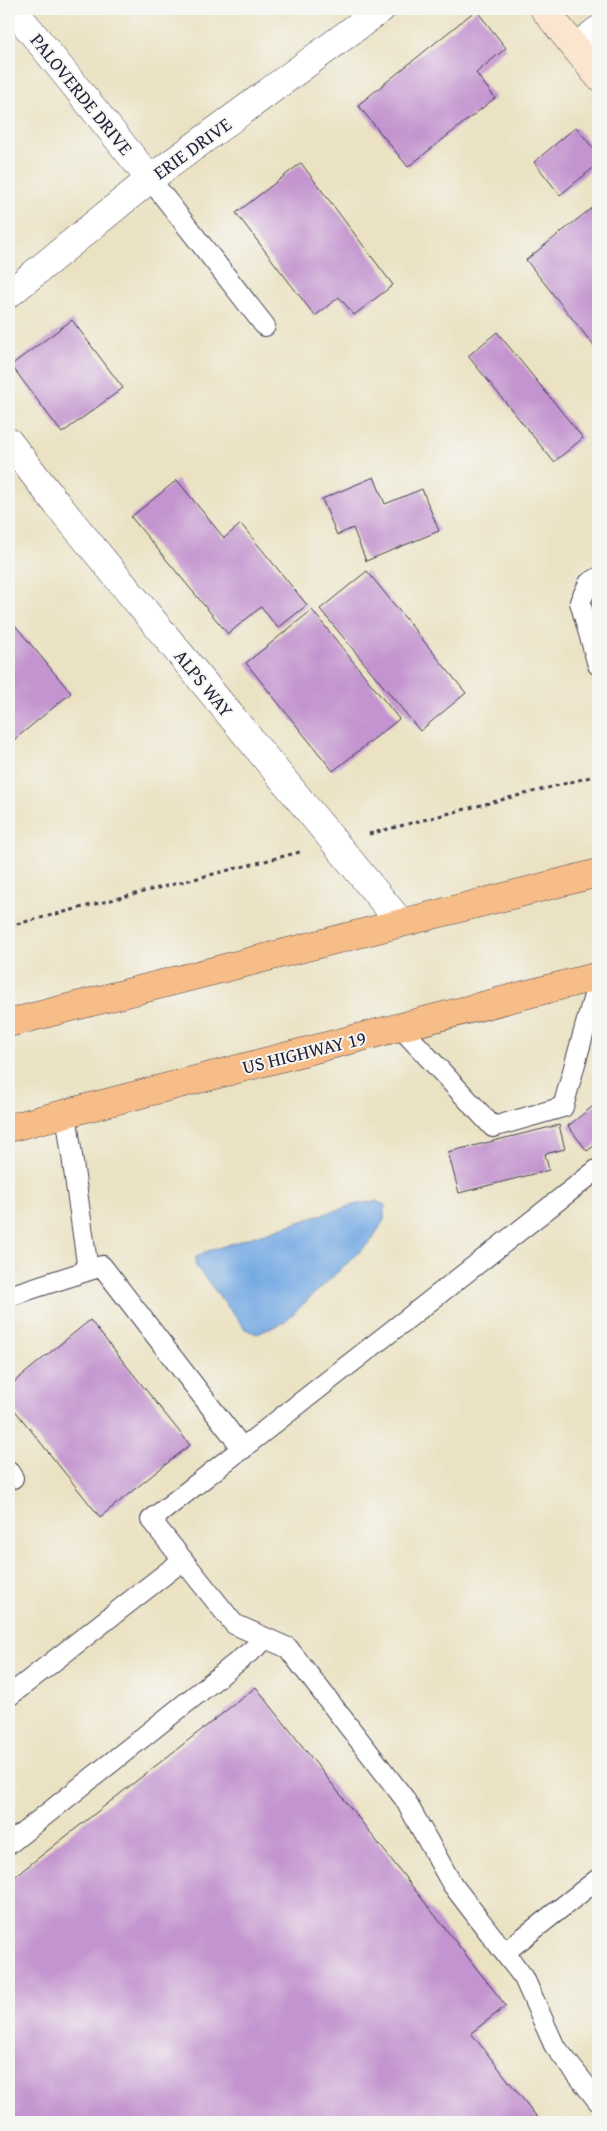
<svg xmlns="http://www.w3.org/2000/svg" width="607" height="2131" font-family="'Gentium Book Plus',serif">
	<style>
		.water { fill: #76aae3; stroke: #4c668f }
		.building { fill: #c394cf }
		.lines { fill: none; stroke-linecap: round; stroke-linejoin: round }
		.lane-casing { stroke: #403f4f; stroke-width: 22 }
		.street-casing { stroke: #403f4f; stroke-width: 29 }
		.secondary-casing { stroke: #403f4f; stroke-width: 29 }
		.highway-casing { stroke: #403f4f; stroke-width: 29 }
		.path { stroke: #403f4f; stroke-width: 3; stroke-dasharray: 4 4; stroke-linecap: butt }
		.lane { stroke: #fff; stroke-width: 20 }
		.street { stroke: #fff; stroke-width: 28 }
		.secondary { stroke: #fce5cf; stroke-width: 28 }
		.highway { stroke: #f7bd88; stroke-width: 28 }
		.labels { text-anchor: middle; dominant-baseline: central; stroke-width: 4; stroke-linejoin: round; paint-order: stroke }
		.street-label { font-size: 19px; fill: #22223b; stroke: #f6f6f2 }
	</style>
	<rect width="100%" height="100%" fill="#f6f6f2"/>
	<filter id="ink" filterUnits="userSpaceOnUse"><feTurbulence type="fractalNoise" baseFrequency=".02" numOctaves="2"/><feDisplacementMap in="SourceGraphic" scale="10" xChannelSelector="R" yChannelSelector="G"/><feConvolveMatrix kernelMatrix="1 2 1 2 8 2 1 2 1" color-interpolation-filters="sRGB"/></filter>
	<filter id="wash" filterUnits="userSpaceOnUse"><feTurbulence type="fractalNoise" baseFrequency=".0096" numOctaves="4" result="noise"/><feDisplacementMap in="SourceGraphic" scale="20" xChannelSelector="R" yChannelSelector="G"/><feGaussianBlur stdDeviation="1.12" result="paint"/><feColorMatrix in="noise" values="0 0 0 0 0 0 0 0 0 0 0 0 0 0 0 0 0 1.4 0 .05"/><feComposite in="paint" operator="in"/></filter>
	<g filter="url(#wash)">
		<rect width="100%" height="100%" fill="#ebe2c3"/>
		<path class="water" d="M 376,1201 L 385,1205 L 384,1220 L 371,1241 L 283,1323 L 257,1334 L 245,1329 L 195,1265 L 196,1256 L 208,1251 L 356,1204 Z"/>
		<g id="blocks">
			<path class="building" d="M 476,10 L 506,48 L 476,73 L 495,98 L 408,167 L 358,105 Z
				M 576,127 L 598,154 L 598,164 L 560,195 L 534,162 Z
				M 301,163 L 393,285 L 354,315 L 339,297 L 315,316 L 236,213 Z
				M 598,203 L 598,351 L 526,260 Z
				M 72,320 L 123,388 L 62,433 L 11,365 Z
				M 497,332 L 583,438 L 554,462 L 468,356 Z
				M 374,477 L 385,504 L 422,489 L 439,531 L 366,561 L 353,528 L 337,535 L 322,499 Z
				M 177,480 L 224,538 L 241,524 L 307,605 L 278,628 L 261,607 L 228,634 L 131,517 Z
				M 367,571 L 466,693 L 420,731 L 320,609 Z
				M 312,610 L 399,719 L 333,771 L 246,663 Z
				M 9,618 L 71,693 L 9,744 Z
				M 598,1102 L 598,1143 L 587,1151 L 568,1126 Z
				M 559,1125 L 565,1149 L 545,1154 L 549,1170 L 459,1193 L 448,1152 Z
				M 90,1320 L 190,1445 L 100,1517 L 9,1403 L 9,1386 Z
				M 256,1687 L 506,2006 L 471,2033 L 541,2122 L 9,2122 L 9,1881 Z"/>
		</g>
	</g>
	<g filter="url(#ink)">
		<use href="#blocks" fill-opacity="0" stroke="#403f4f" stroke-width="1"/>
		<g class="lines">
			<g class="lane-casing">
				<path id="lane" d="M 150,179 L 265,326
					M 598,578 L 589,583 L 580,602 L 598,665
					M 400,1027 L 493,1127 L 563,1107 L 598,981
					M 66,1113 L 88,1270
					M 598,1169 L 151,1520 L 234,1624 L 288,1648 L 404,1798 L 452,1884 L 524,1978 L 554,2045 L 598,2101
					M 9,1296 L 102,1266 L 243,1449
					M 9,1472 L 13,1478
					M 9,1696 L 183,1560
					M 9,1844 L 266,1639
					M 505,1952 L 598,1879"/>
			</g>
			<g class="street-casing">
				<path id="street" d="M 13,9 L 150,179
					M 576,47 L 598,30
					M 9,294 L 150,179 L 381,9
					M 9,442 L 57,504 L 401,923"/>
			</g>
			<g class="secondary-casing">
				<path id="secondary" d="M 544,9 L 598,76"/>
			</g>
			<g class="highway-casing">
				<path id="highway" d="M 9,1023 L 598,873
					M 9,1128 L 598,976"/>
			</g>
			<path class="path" d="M 369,834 L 598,775
				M 9,926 L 300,852"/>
			<use href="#lane" class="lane"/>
			<use href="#street" class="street"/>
			<use href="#secondary" class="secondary"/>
			<use href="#highway" class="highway"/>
		</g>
	</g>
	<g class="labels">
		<g class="street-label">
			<text transform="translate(82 94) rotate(51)">PALOVERDE DRIVE</text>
			<text transform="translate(192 148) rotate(-36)">ERIE DRIVE</text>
			<text transform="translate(204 683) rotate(51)">ALPS WAY</text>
			<text transform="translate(304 1052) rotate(-14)">US HIGHWAY 19</text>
		</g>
	</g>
	<rect width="607" height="2131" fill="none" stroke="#f6f6f2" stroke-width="30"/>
</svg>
